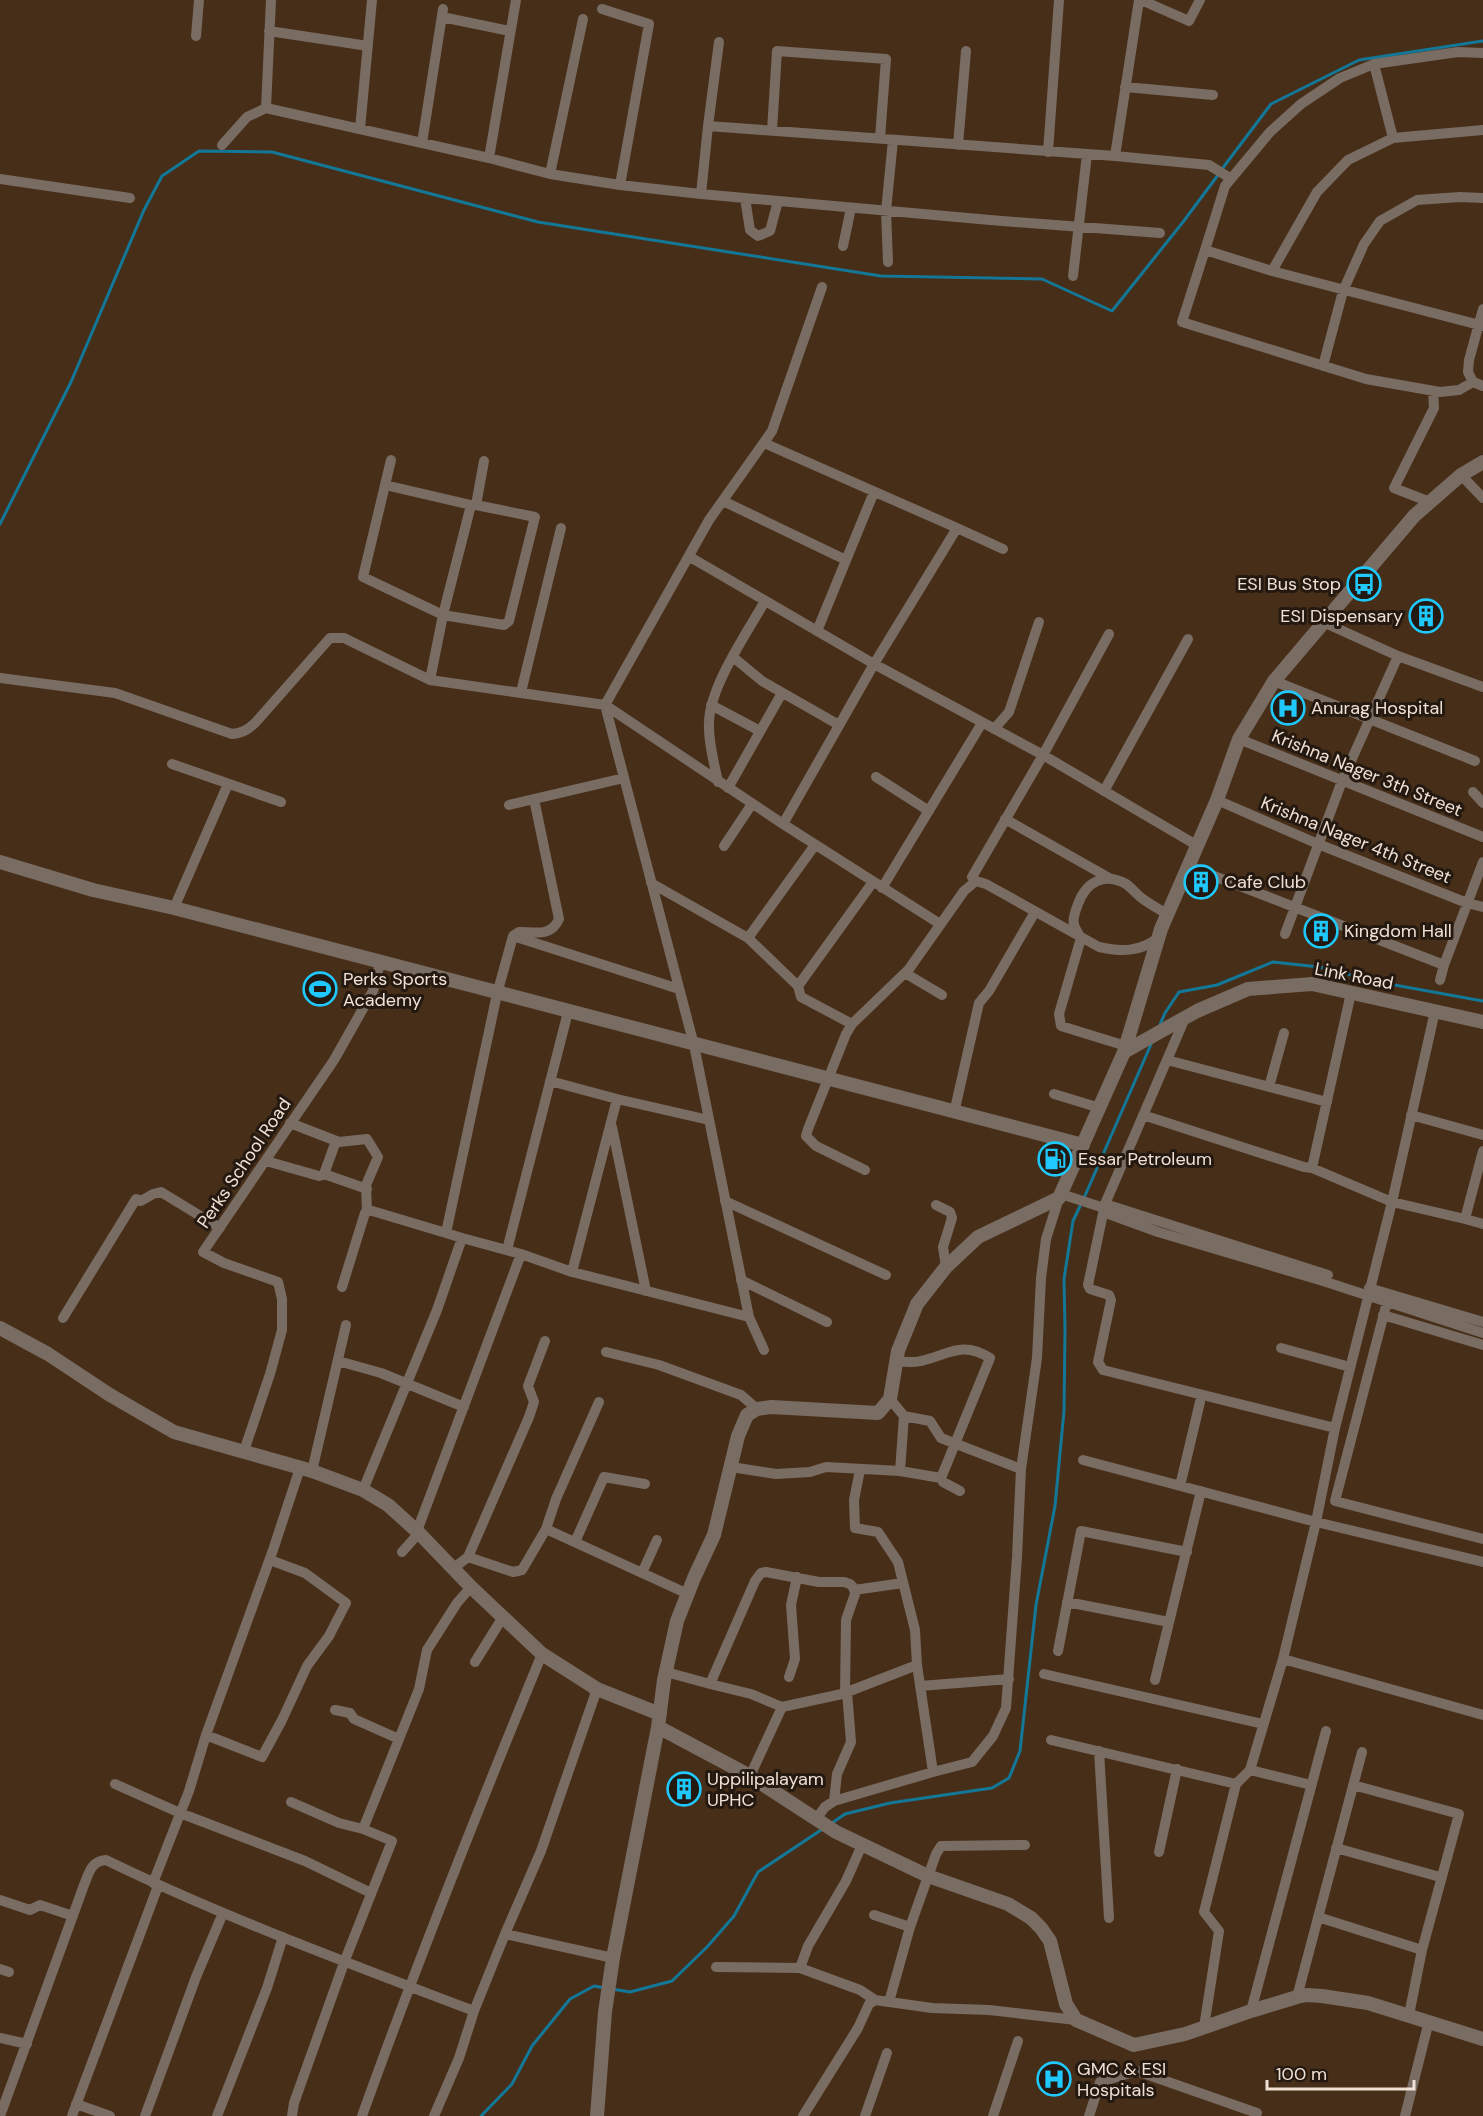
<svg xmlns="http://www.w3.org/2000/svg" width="1483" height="2116" font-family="'DM Sans',sans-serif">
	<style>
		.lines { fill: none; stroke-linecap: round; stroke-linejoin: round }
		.stream { stroke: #137898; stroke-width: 3 }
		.minor { stroke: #796c62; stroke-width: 10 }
		.tertiary { stroke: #796c62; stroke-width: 14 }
		.labels { text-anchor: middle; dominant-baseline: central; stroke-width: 6; stroke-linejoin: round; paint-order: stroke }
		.poi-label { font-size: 18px; fill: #f1e1d4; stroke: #241910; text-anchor: start }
		.street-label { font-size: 18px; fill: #f1e1d4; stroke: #241910 }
	</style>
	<rect width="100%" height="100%" fill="#472e19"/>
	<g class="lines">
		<path class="stream" d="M 1222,169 L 1271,104 L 1359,60 L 1483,41
			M 0,524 L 71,382 L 144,210 L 162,176 L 199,151 L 272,152 L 538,222 L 881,276 L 1042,279 L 1112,311 L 1183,222 L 1218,175
			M 1159,1027 L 1165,1013 L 1179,992 L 1217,985 L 1273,962 L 1319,967 L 1389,984 L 1483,1001
			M 1084,1198 L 1152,1042
			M 832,1823 L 845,1814 L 890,1803 L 992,1788 L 1009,1778 L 1020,1751 L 1036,1605 L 1055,1506 L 1064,1411 L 1065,1330 L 1064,1279 L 1073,1221 L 1081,1204
			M 612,1989 L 630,1992 L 672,1981 L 707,1947 L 734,1916 L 758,1872 L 824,1828
			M 481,2116 L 512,2084 L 532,2046 L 570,1999 L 594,1986 L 605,1988"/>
		<path class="minor" d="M 271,0 L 266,108 L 489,158 L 550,174 L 620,185 L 701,194 L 708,126 L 1115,156 L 1209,165 L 1230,178
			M 1141,0 L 1189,21 L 1200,0
			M 602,9 L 649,24 L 620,185
			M 442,17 L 510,31
			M 269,31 L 368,46
			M 196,36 L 199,0
			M 1374,64 L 1458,52 L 1483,53
			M 1125,87 L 1213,95
			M 708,126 L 719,42
			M 360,129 L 372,0
			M 772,130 L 777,51 L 886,59 L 880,138
			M 1483,130 L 1393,138 L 1348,160 L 1317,192 L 1272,271 L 1483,326
			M 422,143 L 443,9
			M 222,145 L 247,117 L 266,108
			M 958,145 L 966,51
			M 1048,152 L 1059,0
			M 1115,156 L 1139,0
			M 489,158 L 516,0
			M 550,174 L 583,19
			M 0,179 L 130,198
			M 701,194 L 990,220 L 1160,233
			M 745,198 L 750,230 L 758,236 L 770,231 L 778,201
			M 843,246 L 851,208
			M 1205,250 L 1182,322 L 1366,379 L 1440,392 L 1459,390 L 1473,382
			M 888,262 L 886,211 L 893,140
			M 1272,271 L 1205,250 L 1225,186 L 1270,132 L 1301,104 L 1340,78 L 1374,64 L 1393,138
			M 1073,276 L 1087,154
			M 1483,309 L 1469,360 L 1468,372 L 1473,382 L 1483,386
			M 1323,366 L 1343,291 L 1364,244 L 1380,221 L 1417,200 L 1460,197 L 1483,198
			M 764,443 L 957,528 L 874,664 L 783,824 L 940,924
			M 391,460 L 363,577 L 443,615 L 504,625 L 509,621 L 535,517 L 476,505
			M 1461,475 L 1483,498
			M 385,485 L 471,505
			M 723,501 L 846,560
			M 1430,502 L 1394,488 L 1434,408 L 1433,391
			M 957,528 L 1003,549
			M 690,557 L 874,664 L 1043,755 L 1198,846
			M 1323,622 L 1398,656 L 1483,687
			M 817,631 L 874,492
			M 733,657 L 762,681 L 839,725
			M 0,678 L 115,693 L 232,734 C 243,733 249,729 256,722 L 330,638 L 344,638 L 430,680 L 605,705 L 783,824
			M 430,680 L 443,615 L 471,505 L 476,505 L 484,461
			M 1274,681 L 1475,761
			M 521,692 L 561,528
			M 711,705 L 760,731
			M 994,729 L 1009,712 L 1039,622
			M 1239,739 L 1483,837
			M 172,764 L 281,802
			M 876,777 L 929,811
			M 718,782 C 714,762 708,742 709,722 C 710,686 747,633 765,601
			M 728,788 L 782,693
			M 1104,791 L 1188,639
			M 1473,792 L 1483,803
			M 1217,800 L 1318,844 L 1467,903 L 1483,907
			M 509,805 L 624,778
			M 1005,819 L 1111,879
			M 724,846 L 752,804
			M 1188,866 L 1444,965
			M 976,881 L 972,877 L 1043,755 L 1109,634
			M 651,883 L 748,938
			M 882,888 L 982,723
			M 174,908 L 228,784
			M 1285,934 L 1342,781 L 1398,656
			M 513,936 L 679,989
			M 905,973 L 942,995
			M 1440,980 L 1444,965 L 1483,862
			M 798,986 L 748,938 L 815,845
			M 1185,1018 L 1105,1204 L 1088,1285 L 1090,1289 L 1109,1295 L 1111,1300 L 1098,1362 L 1103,1370 L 1335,1428
			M 852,1024 L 801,997 L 798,986 L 873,882
			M 1126,1046 L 1061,1026 L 1059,1014 L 1081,938 C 1071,923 1072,920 1078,904 C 1086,882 1104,872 1126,884 C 1132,888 1137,895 1143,899 C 1151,905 1159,909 1167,914
			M 1167,1060 L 1327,1102
			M 550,1081 L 617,1099
			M 1269,1087 L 1284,1033
			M 1054,1094 L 1100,1108
			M 954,1113 L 979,1003 L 989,991 L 1035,912
			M 1143,1115 L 1304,1167 L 1312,1168 L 1392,1202 L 1465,1219 L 1483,1151
			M 1411,1115 L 1483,1135
			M 290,1123 L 339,1142 L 367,1139 L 378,1157 L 366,1185 L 367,1212
			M 612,1127 L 646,1291
			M 266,1161 L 319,1176 L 324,1174 L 367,1189
			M 1312,1168 L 1351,993
			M 865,1170 L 816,1146 L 806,1136 L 808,1129 L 846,1034 L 852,1024 L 909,969 L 964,891 L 976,881 L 986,884 L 1099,947 C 1121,952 1140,952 1158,938
			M 324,1174 L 336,1141
			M 1061,1194 L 1104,1208
			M 725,1201 L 886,1275
			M 1105,1204 L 1328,1275
			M 936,1205 L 950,1212 L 952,1218 L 943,1247 L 946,1267
			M 1103,1212 L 1158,1232 L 1323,1281 L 1483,1333
			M 1465,1219 L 1483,1224
			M 462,1238 L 521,1254 L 572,1272 L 749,1317 L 694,1045 L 605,705 L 709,520 L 772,431 L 822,287
			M 507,1250 L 568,1012
			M 572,1272 L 617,1099 L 709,1120
			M 741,1280 L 827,1322
			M 342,1287 L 365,1213 L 369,1210 L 446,1233
			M 1369,1288 L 1483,1322
			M 1387,1302 L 1335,1501 L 1483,1539
			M 1383,1315 L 1483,1345
			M 749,1317 L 764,1350
			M 63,1318 L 136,1199 L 141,1201 L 153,1194 L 161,1192 L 220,1228
			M 1281,1348 L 1350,1367
			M 606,1352 L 659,1365 L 741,1395 L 757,1409
			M 338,1361 L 381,1373 L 464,1407
			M 896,1361 C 904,1362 913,1363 921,1361 C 948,1355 962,1340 990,1358 L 941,1478
			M 904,1416 L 930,1421 L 941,1438 L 1021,1469
			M 244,1451 L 270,1374 L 282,1330 L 282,1299 L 278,1282 L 224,1263 L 203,1252 L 334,1060 L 373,991 L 380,963
			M 1083,1460 L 1316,1522 L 1483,1562
			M 731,1467 L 776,1474 L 810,1472 L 826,1467 L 900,1471 L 904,1416 L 890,1399
			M 860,1470 L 854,1500 L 855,1528 L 878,1532 L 898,1562 L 915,1630 L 917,1665 L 933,1772
			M 312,1471 L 346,1325
			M 900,1471 L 941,1478 L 943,1482 L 960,1491
			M 1180,1486 L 1200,1402
			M 363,1490 L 437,1310 L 462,1238 L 446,1233 L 497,994 L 513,936 L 519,932 C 536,932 551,937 559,919 L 534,799
			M 546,1529 L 556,1499 L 599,1402
			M 417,1531 L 521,1254
			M 575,1542 L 604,1477 L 645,1484
			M 402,1552 L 419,1533
			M 468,1557 L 529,1417 L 534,1402 L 528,1386 L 545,1341
			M 455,1567 L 468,1557 L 513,1572 L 522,1570 L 546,1529 L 688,1594
			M 642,1573 L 657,1540
			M 854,1590 L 903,1583
			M 1067,1602 L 1169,1622
			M 1058,1651 L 1081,1531 L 1187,1552
			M 1283,1659 L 1483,1715
			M 475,1662 L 503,1617
			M 666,1672 L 710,1684 L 755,1581 L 761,1573 L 766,1572 L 819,1582 L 844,1582 L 850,1584 L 854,1588 L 855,1594 L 846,1620 L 845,1693
			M 1044,1674 L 1263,1724
			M 789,1677 L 795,1659 L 791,1605 L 797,1577
			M 1155,1680 L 1201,1491
			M 710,1684 L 751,1694 L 782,1707
			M 920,1686 L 1009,1679
			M 335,1710 L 350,1713 L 354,1719 L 399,1739
			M 206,1735 L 262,1757 L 282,1720 L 307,1666 L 329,1636 L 346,1603 L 305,1573 L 270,1560
			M 1051,1740 L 1236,1784
			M 1099,1751 L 1109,1918
			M 1250,1770 L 1311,1785
			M 750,1776 L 782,1707 L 842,1694 L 917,1665
			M 115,1784 L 180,1813 L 305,1861 L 371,1893
			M 1353,1785 L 1459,1814 L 1422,1950 L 1409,2015
			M 834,1801 L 837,1774 L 851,1742 L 847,1692
			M 291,1802 L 339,1823 L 363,1829
			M 816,1819 L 825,1807 L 834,1801 L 933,1772 L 972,1762 L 993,1736 L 1006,1708 L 1017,1557 L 1021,1469 L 1037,1358 L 1041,1278 L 1046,1239 L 1059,1198
			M 1336,1848 L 1440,1877
			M 1159,1852 L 1177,1769
			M 153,1883 L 189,1791 L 206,1735 L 273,1550 L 300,1468
			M 0,1900 L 30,1910 L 40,1905 L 73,1916
			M 874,1915 L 910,1927
			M 1318,1917 L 1422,1950
			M 505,1934 L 613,1958
			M 716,1967 L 800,1968 L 808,1946 L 846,1881 L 862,1845
			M 800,1968 L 860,1990 L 875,2000
			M 0,1969 L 9,1972
			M 1297,1997 L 1362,1752
			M 889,2002 L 910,1927 L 936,1854 L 941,1846 L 1025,1845
			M 1251,2011 L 1326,1731
			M 1204,2027 L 1219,1931 L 1204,1912 L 1236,1784 L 1250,1770 L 1283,1659 L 1316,1522 L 1335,1428 L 1392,1202 L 1435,1011
			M 0,2038 L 27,2044
			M 76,2104 L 110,2116
			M 0,2116 L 84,1885 C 89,1873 91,1861 106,1860 C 225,1918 351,1964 474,2011
			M 72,2116 L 158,1886
			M 145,2116 L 196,1977 L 223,1913
			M 217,2116 L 267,1988 L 283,1937
			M 292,2116 L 294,2103 L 345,1960 L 392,1841 L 363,1829 L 419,1689 L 427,1650 L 457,1603 L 471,1587
			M 362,2116 C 418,1960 479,1807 542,1654
			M 434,2116 L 459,2058 L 474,2011 L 505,1934 L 541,1851 L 597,1689
			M 803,2116 L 858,2028 L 869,2004 L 875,2000 L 932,2008 L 989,2010 L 1076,2020
			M 865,2116 L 887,2053
			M 993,2116 L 1018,2041
			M 1089,2116 L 1100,2082 L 1137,2071 L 1257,2113 L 1256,2116
			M 1405,2116 L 1429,2021"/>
		<path class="tertiary" d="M 0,862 L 93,890 L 174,908 L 1083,1145
			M 1124,1052 L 1197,1011 L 1248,989 L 1312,984 L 1483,1022
			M 0,1328 L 48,1354 L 110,1395 L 174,1432 L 312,1471 L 363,1490 L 388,1505 L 419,1533 L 471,1587 L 542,1654 L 597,1689 L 660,1714
			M 658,1727 L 750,1776 L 836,1832 L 928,1876 L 1008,1904 L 1031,1918 L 1041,1928 L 1050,1941 L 1066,2004 L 1076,2020 L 1134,2045 L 1185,2034 L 1251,2011 L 1297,1997 L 1307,1995 L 1322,1996 L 1368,2003 L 1483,2039
			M 597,2116 L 605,2012 L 613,1958 L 658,1727 L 664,1680 L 677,1621 L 694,1578 L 714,1535 L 738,1436 L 747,1415 L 757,1409 L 771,1407 L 878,1413 L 890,1399 L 898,1351 L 917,1304 L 946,1267 L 978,1237 L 1059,1198 L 1124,1052 L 1161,929 L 1217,800 L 1239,739 L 1274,681 L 1414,516 L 1461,475 L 1483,462"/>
	</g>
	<defs>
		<g id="bus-ring" transform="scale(1.725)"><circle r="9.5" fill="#241910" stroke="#1fc9fd" stroke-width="1.5"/><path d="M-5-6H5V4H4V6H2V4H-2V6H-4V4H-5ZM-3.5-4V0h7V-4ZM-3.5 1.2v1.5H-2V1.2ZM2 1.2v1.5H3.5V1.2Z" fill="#1fc9fd"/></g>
		<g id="building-ring" transform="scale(1.725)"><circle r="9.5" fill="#241910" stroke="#1fc9fd" stroke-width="1.5"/><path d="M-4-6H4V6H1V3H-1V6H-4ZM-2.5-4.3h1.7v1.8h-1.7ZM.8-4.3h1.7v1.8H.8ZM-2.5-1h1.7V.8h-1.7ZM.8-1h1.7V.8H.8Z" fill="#1fc9fd"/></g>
		<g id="hospital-ring" transform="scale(1.725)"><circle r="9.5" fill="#241910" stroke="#1fc9fd" stroke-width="1.5"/><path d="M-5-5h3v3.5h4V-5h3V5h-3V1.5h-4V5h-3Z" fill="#1fc9fd"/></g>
		<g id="stadium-ring" transform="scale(1.725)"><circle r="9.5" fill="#241910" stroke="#1fc9fd" stroke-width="1.5"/><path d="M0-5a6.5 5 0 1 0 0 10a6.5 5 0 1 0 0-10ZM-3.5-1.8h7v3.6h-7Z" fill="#1fc9fd"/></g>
		<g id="fuel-ring" transform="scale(1.725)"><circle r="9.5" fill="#241910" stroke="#1fc9fd" stroke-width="1.5"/><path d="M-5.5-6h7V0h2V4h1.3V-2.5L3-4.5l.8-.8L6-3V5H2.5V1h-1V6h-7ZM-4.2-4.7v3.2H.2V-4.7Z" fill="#1fc9fd"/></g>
	</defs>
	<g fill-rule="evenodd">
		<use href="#bus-ring" x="1364" y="584"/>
		<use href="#building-ring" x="1426" y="616"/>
		<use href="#hospital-ring" x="1288" y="708"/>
		<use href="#building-ring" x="1201" y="882"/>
		<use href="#building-ring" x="1321" y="931"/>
		<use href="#stadium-ring" x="320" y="989"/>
		<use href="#fuel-ring" x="1055" y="1159"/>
		<use href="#building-ring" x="684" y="1789"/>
		<use href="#hospital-ring" x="1054" y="2079"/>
	</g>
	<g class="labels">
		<g class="poi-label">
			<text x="1341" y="584" text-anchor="end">ESI Bus Stop</text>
			<text x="1403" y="616" text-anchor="end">ESI Dispensary</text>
			<text x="1311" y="708">Anurag Hospital</text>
			<text x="1224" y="882">Cafe Club</text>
			<text x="1344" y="931">Kingdom Hall</text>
			<text x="343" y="979">Perks Sports<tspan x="343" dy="21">Academy</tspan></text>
			<text x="1078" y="1159">Essar Petroleum</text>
			<text x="707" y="1779">Uppilipalayam<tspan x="707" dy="21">UPHC</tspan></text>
			<text x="1077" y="2069">GMC &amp; ESI<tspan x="1077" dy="21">Hospitals</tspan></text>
		</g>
		<g class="street-label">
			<text transform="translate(1367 773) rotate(22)">Krishna Nager 3th Street</text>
			<text transform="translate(1356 840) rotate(22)">Krishna Nager 4th Street</text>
			<text transform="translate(1354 976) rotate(11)">Link Road</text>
			<text transform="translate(244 1163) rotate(-56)">Perks School Road</text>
		</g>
	</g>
	<path d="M1267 2080v9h147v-9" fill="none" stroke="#f1e1d4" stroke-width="3"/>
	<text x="1276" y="2080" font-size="18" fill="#f1e1d4" stroke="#241910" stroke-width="4.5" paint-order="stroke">100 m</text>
</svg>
